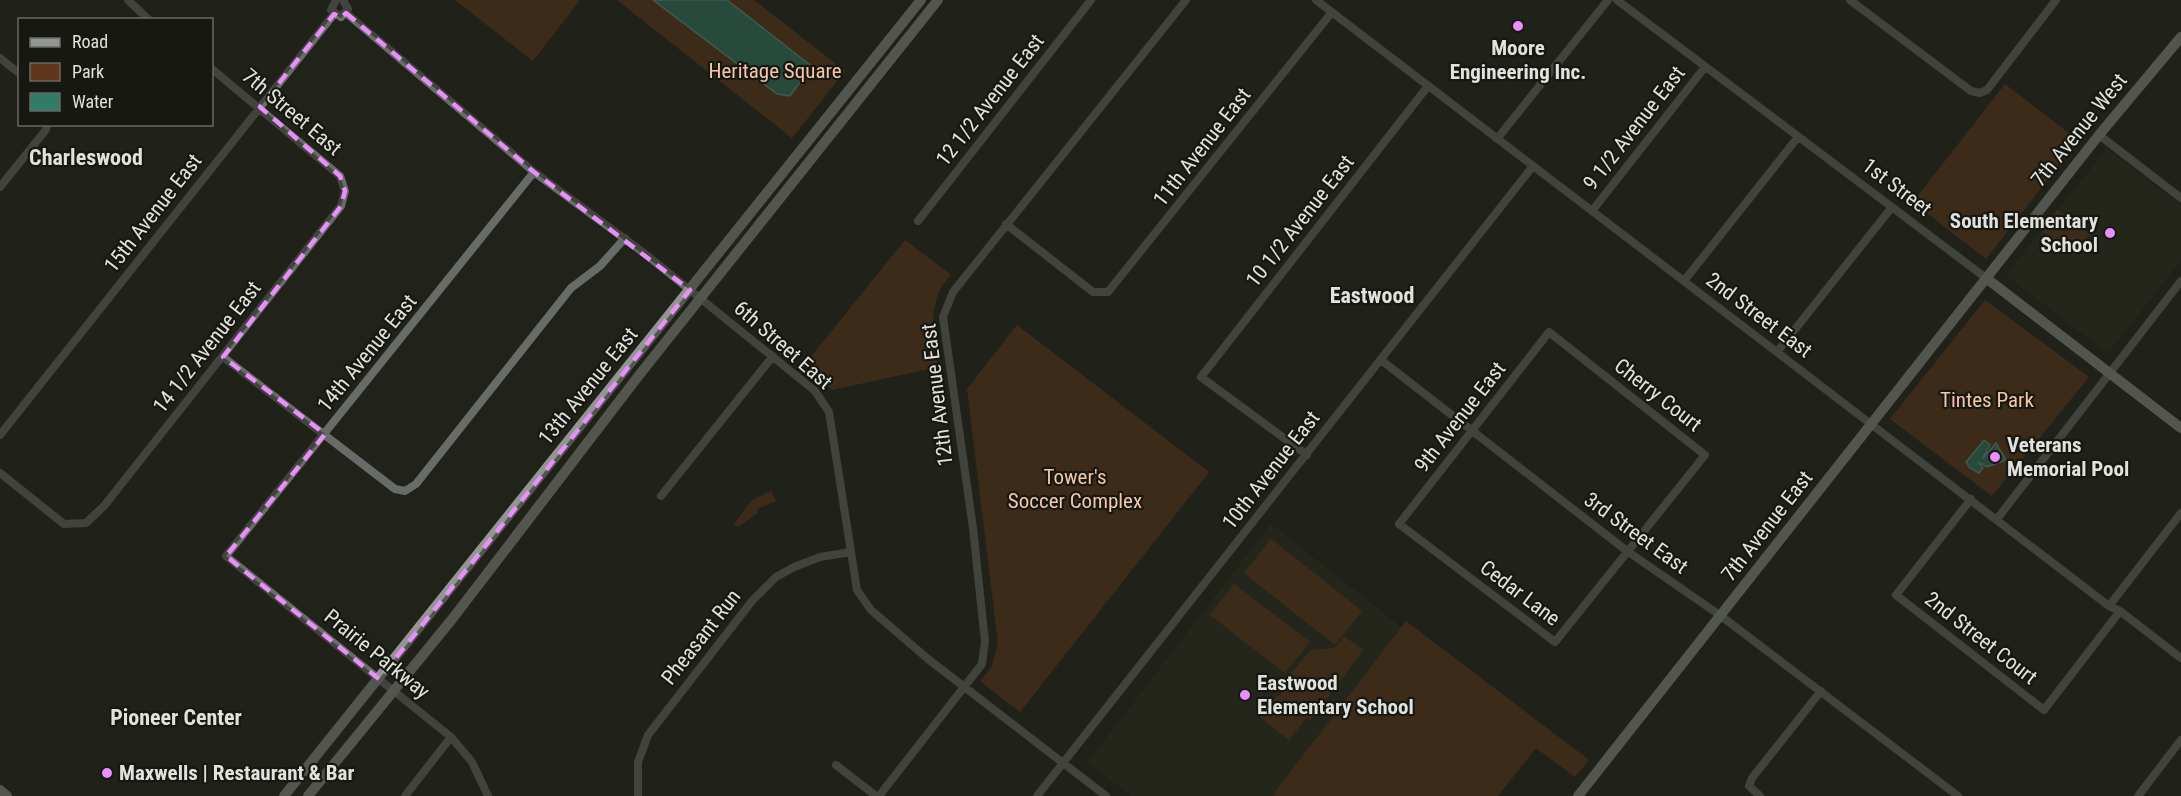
<svg xmlns="http://www.w3.org/2000/svg" width="2181" height="796" font-family="'Roboto Condensed',sans-serif">
	<style>
		.built { fill: #2b2c1e }
		.green { fill: #60371b }
		.water { fill: #327b69; stroke: #669a8c; stroke-width: 1.5 }
		.lines { fill: none; stroke-linecap: round; stroke-linejoin: round }
		.street { stroke: #686c68; stroke-width: 8 }
		.secondary { stroke: #919691; stroke-width: 10 }
		.marked { fill: none; stroke: #ea8dfd; stroke-width: 4.5; stroke-dasharray: 12 8; stroke-linejoin: round }
		.poi-dot { fill: #ea8dfd; stroke: #171811; stroke-width: 2 }
		.labels { text-anchor: middle; dominant-baseline: central; stroke-width: 4.5; stroke-linejoin: round; paint-order: stroke }
		.poi-label { font-size: 21px; font-weight: bold; fill: #e1e2dd; stroke: #171811; text-anchor: start }
		.park-label { font-size: 21px; fill: #f5c6ab; stroke: #171811 }
		.street-label { font-size: 21px; fill: #e1e2dd; stroke: #171811 }
		.neighbourhood-label { font-size: 22px; font-weight: bold; fill: #e1e2dd; stroke: #171811 }
	</style>
	<rect width="100%" height="100%" fill="#21221a"/>
	<path class="built" d="M 2107,149 L 2181,206 L 2181,260 L 2108,353 L 2006,275 Z
		M 1271,524 L 1401,627 L 1272,796 L 1131,796 L 1088,762 Z"/>
	<path class="green" d="M 455,0 L 580,0 L 533,61 Z
		M 617,0 L 754,0 L 845,71 L 792,138 Z
		M 2005,84 L 2078,140 L 1986,259 L 1913,202 Z
		M 2057,210 L 2090,235 L 2074,255 L 2042,231 Z
		M 905,240 L 951,275 C 926,299 933,337 938,367 L 832,390 L 806,363 Z
		M 1985,300 L 2089,377 L 1992,496 L 1890,419 Z
		M 1017,325 L 1209,472 L 1020,712 L 980,681 L 992,666 L 998,643 L 967,389 Z
		M 771,491 L 776,501 L 757,509 L 758,513 L 738,527 L 734,524 L 752,500 Z
		M 1271,539 L 1362,611 L 1335,645 L 1244,573 Z
		M 1234,584 L 1310,642 L 1285,673 L 1210,615 Z
		M 1406,621 L 1589,760 L 1575,777 L 1536,748 L 1498,796 L 1272,796 Z
		M 1344,636 L 1363,650 L 1315,714 L 1310,720 L 1306,718 L 1289,740 L 1260,717 L 1278,695 L 1281,697 L 1280,686 L 1311,650 L 1335,648 Z"/>
	<path class="water" d="M 653,0 L 727,0 L 810,65 L 809,70 L 790,96 L 777,94 Z
		M 1984,440 L 1990,445 L 1982,459 L 1996,443 L 2006,460 L 1987,467 L 1978,462 L 1983,468 L 1979,473 L 1970,468 L 1966,462 Z"/>
	<g class="lines">
		<path class="street" d="M 128,0 L 149,20
			M 336,0 L 331,10 L 341,17 L 348,9 L 343,0
			M 1316,0 L 2109,606 L 2120,611 L 2181,658
			M 1617,0 L 1986,278
			M 1850,0 L 1971,91 L 1980,93 L 1987,90 L 2056,0
			M 346,13 L 534,172 L 644,253 L 815,391 L 829,412 L 857,590 L 871,610 L 928,659 L 1106,796
			M 0,58 L 20,74
			M 2099,135 L 2181,198
			M 1497,139 L 1608,0
			M 0,187 L 45,131 L 48,124
			M 1592,211 L 1705,67
			M 918,221 L 1091,0
			M 1006,224 L 1093,292 L 1108,292 L 1332,12
			M 1684,281 L 1798,137
			M 1549,332 L 1705,455 L 1555,642 L 1399,524 Z
			M 1777,352 L 1892,207
			M 223,357 L 395,489 L 405,491 L 416,484 L 571,288 L 600,266 L 625,238
			M 1381,360 L 1627,551 L 1721,616 L 1958,796
			M 0,435 L 334,14
			M 1307,455 L 1201,377 L 1428,86
			M 0,473 L 64,524 L 86,523 L 104,506 L 341,206 L 345,191 L 340,176 L 212,69
			M 661,496 L 773,356
			M 1971,499 L 1896,595 L 2044,710 L 2120,611
			M 1997,519 L 2181,281
			M 2109,606 L 2181,513
			M 836,765 L 876,796
			M 405,796 L 451,737
			M 488,796 L 472,762 L 451,737 L 226,556 L 534,172
			M 638,796 L 638,762 L 648,735 L 752,601 L 776,577 L 794,567 L 820,557 L 851,552
			M 879,796 L 982,664 L 985,642 L 973,528 L 943,317 L 953,292 L 1186,0
			M 1037,796 L 1533,166
			M 1760,796 L 1749,786 L 1752,778 L 1821,691
			M 2138,796 L 2181,740"/>
		<path class="secondary" d="M 1986,278 L 2181,428
			M 0,790 L 7,796
			M 284,796 L 921,0
			M 308,796 L 453,618 L 640,374 L 938,0
			M 1578,796 L 2099,135 L 2181,37"/>
	</g>
	<path d="M0 0H2181V796H0ZM 346,13 L 534,172 L 690,290 L 379,679 L 226,556 L 325,434 L 223,357 L 341,206 L 345,191 L 340,176 L 260,107 L 334,14 L 341,18 Z" fill="#21221a" fill-opacity=".55" fill-rule="evenodd"/>
	<path class="marked" d="M 346,13 L 534,172 L 690,290 L 379,679 L 226,556 L 325,434 L 223,357 L 341,206 L 345,191 L 340,176 L 260,107 L 334,14 L 341,18 Z"/>
	<g class="poi-dot">
		<circle cx="1518" cy="26" r="6"/>
		<circle cx="2110" cy="233" r="6"/>
		<circle cx="1995" cy="457" r="6"/>
		<circle cx="1245" cy="695" r="6"/>
		<circle cx="107" cy="773" r="6"/>
	</g>
	<g class="labels">
		<g class="poi-label">
			<text x="1518" y="48" text-anchor="middle">Moore<tspan x="1518" dy="24">Engineering Inc.</tspan></text>
			<text x="2098" y="221" text-anchor="end">South Elementary<tspan x="2098" dy="24">School</tspan></text>
			<text x="2007" y="445">Veterans<tspan x="2007" dy="24">Memorial Pool</tspan></text>
			<text x="1257" y="683">Eastwood<tspan x="1257" dy="24">Elementary School</tspan></text>
			<text x="119" y="773">Maxwells | Restaurant &amp; Bar</text>
		</g>
		<g class="park-label">
			<text x="775" y="71">Heritage Square</text>
			<text x="1987" y="400">Tintes Park</text>
			<text x="1075" y="477">Tower's<tspan x="1075" dy="24">Soccer Complex</tspan></text>
		</g>
		<g class="street-label">
			<text transform="translate(990 100) rotate(-52)">12 1/2 Avenue East</text>
			<text transform="translate(292 112) rotate(40)">7th Street East</text>
			<text transform="translate(1634 128) rotate(-52)">9 1/2 Avenue East</text>
			<text transform="translate(2079 130) rotate(-51)">7th Avenue West</text>
			<text transform="translate(1202 147) rotate(-52)">11th Avenue East</text>
			<text transform="translate(1897 187) rotate(37)">1st Street</text>
			<text transform="translate(153 213) rotate(-52)">15th Avenue East</text>
			<text transform="translate(1300 221) rotate(-52)">10 1/2 Avenue East</text>
			<text transform="translate(1759 315) rotate(37)">2nd Street East</text>
			<text transform="translate(783 345) rotate(41)">6th Street East</text>
			<text transform="translate(207 347) rotate(-52)">14 1/2 Avenue East</text>
			<text transform="translate(367 353) rotate(-51)">14th Avenue East</text>
			<text transform="translate(588 386) rotate(-51)">13th Avenue East</text>
			<text transform="translate(937 395) rotate(-97)">12th Avenue East</text>
			<text transform="translate(1658 395) rotate(38)">Cherry Court</text>
			<text transform="translate(1460 417) rotate(-52)">9th Avenue East</text>
			<text transform="translate(1271 470) rotate(-52)">10th Avenue East</text>
			<text transform="translate(1767 526) rotate(-52)">7th Avenue East</text>
			<text transform="translate(1636 533) rotate(36)">3rd Street East</text>
			<text transform="translate(1520 593) rotate(37)">Cedar Lane</text>
			<text transform="translate(701 637) rotate(-52)">Pheasant Run</text>
			<text transform="translate(1981 638) rotate(38)">2nd Street Court</text>
			<text transform="translate(377 654) rotate(39)">Prairie Parkway</text>
		</g>
		<g class="neighbourhood-label">
			<text x="86" y="157">Charleswood</text>
			<text x="1372" y="295">Eastwood</text>
			<text x="176" y="717">Pioneer Center</text>
		</g>
	</g>
	<rect x="18" y="18" width="195" height="108" fill="#171811" stroke="#686963" stroke-width="1.5"/>
	<rect x="30" y="38" width="30" height="9" fill="#919691" stroke="#686963" stroke-width="1.5"/>
	<text x="72" y="48" font-size="18" fill="#e1e2dd">Road</text>
	<rect x="30" y="63" width="30" height="18" fill="#60371b" stroke="#686963" stroke-width="1.5"/>
	<text x="72" y="78" font-size="18" fill="#e1e2dd">Park</text>
	<rect x="30" y="93" width="30" height="18" fill="#327b69" stroke="#686963" stroke-width="1.5"/>
	<text x="72" y="108" font-size="18" fill="#e1e2dd">Water</text>
</svg>
